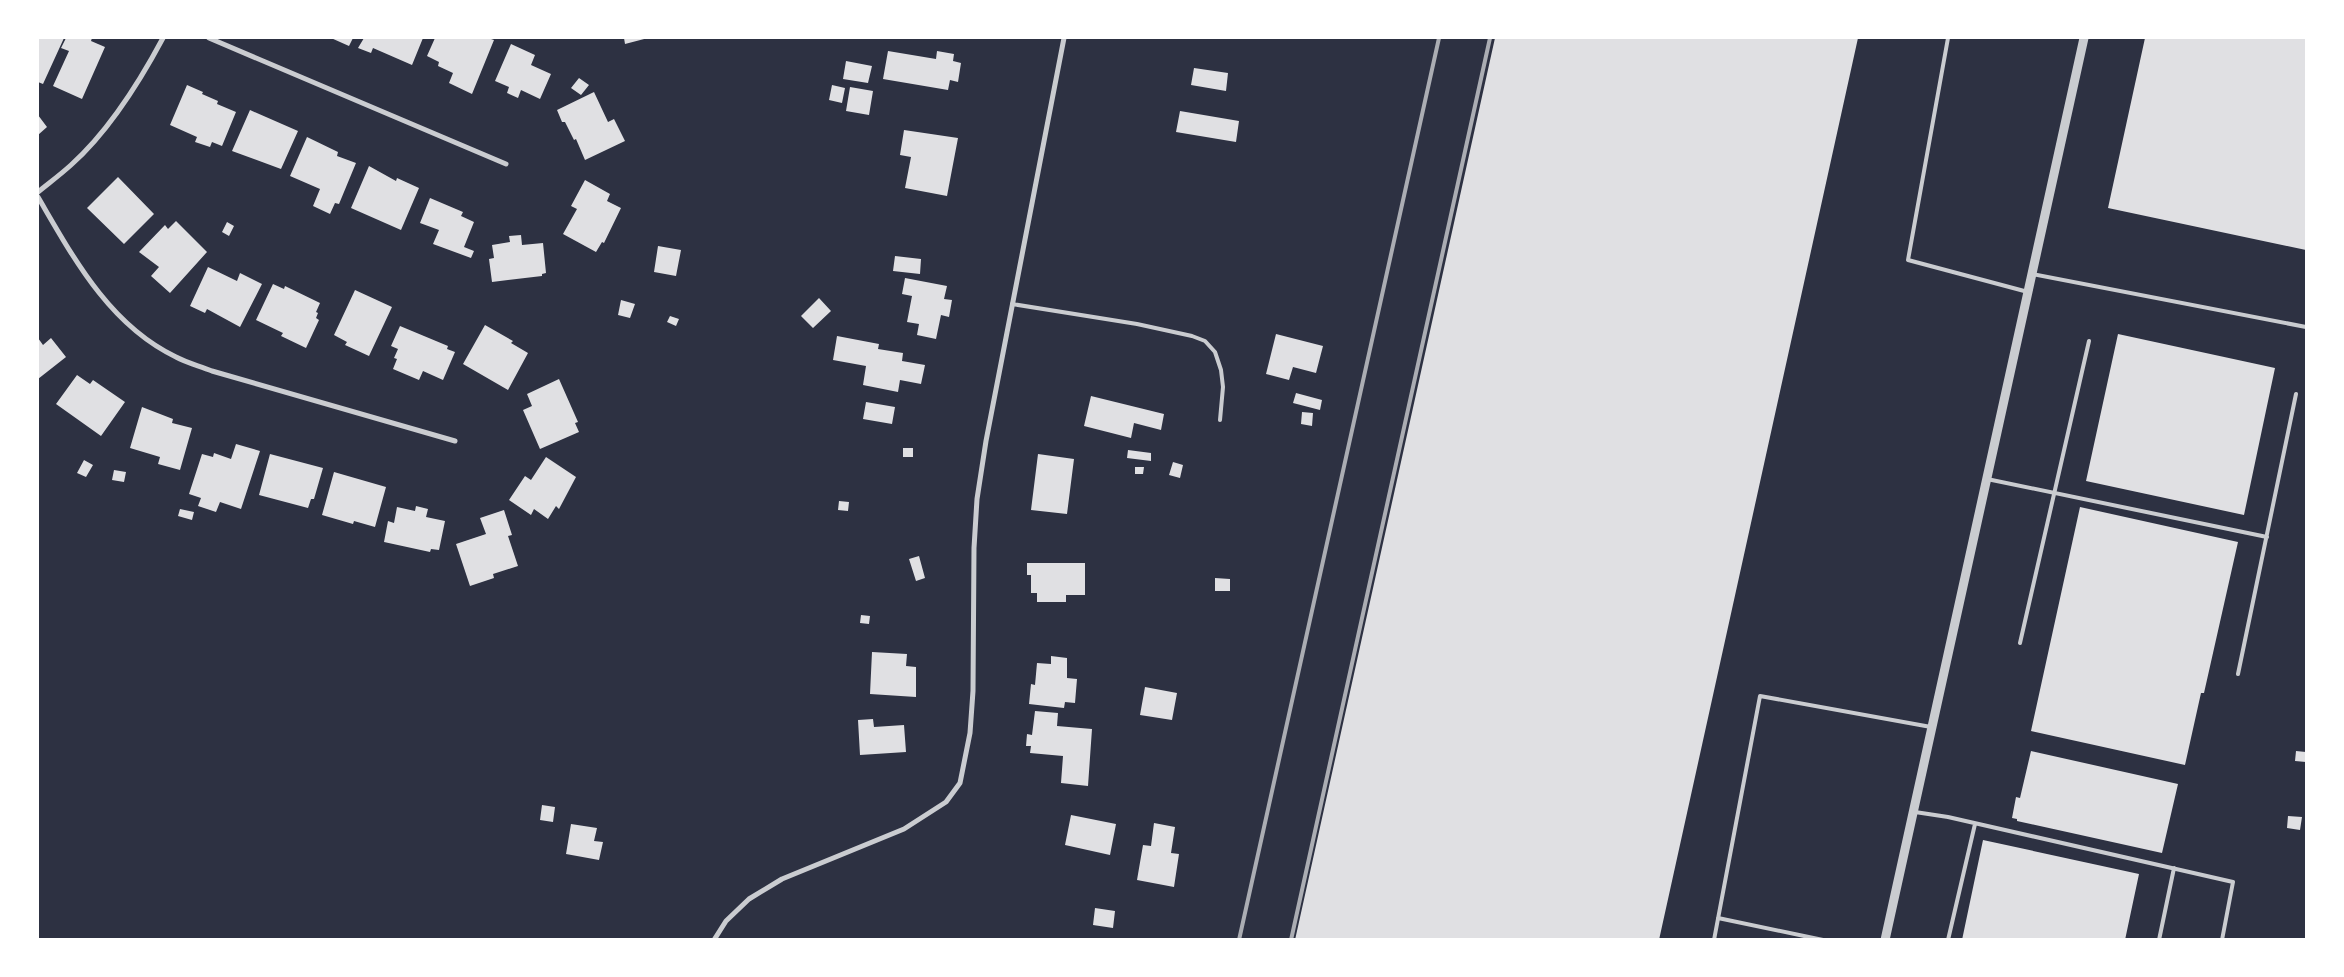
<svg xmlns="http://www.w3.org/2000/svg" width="2344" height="977" font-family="Ubuntu,sans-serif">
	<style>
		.building { fill: #e0e0e3 }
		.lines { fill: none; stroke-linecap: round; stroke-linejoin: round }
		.service { stroke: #caccd0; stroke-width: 4 }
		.minor { stroke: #caccd0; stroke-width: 5 }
		.tertiary { stroke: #caccd0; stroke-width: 9 }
		.rail { stroke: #abadb3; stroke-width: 4 }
	</style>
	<rect width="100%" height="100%" fill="#2d3142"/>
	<path class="building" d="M 38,38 L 64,38 L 43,84 L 38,82 Z
		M 66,38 L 92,38 L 91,41 L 105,47 L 82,99 L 53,86 L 69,51 L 61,48 Z
		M 331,38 L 353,38 L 349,46 Z
		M 364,38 L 423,38 L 412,65 L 373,48 L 371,53 L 358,48 Z
		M 435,38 L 488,38 L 494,40 L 472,94 L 449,83 L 453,73 L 438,66 L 439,62 L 427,56 Z
		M 624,38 L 648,38 L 625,44 Z
		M 1495,38 L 1858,38 L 1659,940 L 1295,940 Z
		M 2145,38 L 2306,38 L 2306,250 L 2108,208 Z
		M 511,44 L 535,55 L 531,65 L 551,74 L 540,99 L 521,90 L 518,98 L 507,93 L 509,87 L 495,81 Z
		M 888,51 L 936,59 L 937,51 L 954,54 L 953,61 L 961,63 L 958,82 L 950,80 L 948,90 L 883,79 Z
		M 846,61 L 872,66 L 868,83 L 843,79 Z
		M 1194,68 L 1228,73 L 1226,91 L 1191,85 Z
		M 579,78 L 589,85 L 581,95 L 571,88 Z
		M 187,85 L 203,92 L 202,94 L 218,101 L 217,104 L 236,112 L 222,146 L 212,142 L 210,147 L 195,142 L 197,137 L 170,125 Z
		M 832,85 L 845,88 L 842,103 L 829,100 Z
		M 850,87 L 873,91 L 869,115 L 846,111 Z
		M 594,92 L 608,122 L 614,119 L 625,141 L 585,160 L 576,139 L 574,140 L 565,122 L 562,122 L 557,110 Z
		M 250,110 L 298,131 L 281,169 L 232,151 Z
		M 1180,111 L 1239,121 L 1236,142 L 1176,132 Z
		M 38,115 L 47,127 L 38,135 Z
		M 904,130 L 958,138 L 947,196 L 905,188 L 911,157 L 900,155 Z
		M 307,137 L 338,152 L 337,156 L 356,163 L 339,204 L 335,203 L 330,214 L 313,206 L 320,189 L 290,176 Z
		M 369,166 L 396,181 L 397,178 L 419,188 L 401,230 L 351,208 Z
		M 118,177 L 154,214 L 124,244 L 87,208 Z
		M 585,180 L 610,194 L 607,201 L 621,208 L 604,243 L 602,242 L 596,252 L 563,234 L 577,209 L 571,206 Z
		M 430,198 L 463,212 L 461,216 L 474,222 L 464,247 L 474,251 L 471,258 L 433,244 L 439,230 L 420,223 Z
		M 176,221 L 207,252 L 170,293 L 151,276 L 159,267 L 139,252 L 165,225 L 168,229 Z
		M 227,222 L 234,226 L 229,236 L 222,232 Z
		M 521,235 L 522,245 L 543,243 L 546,273 L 542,274 L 542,276 L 492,282 L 489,259 L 494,258 L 492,245 L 510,242 L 509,236 Z
		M 658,246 L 681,250 L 676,276 L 654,272 Z
		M 895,256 L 921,259 L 920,274 L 893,271 Z
		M 208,267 L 237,281 L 240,273 L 262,284 L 240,327 L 207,309 L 205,313 L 190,306 Z
		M 905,278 L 947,286 L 944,299 L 952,300 L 949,317 L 941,315 L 936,339 L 917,335 L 919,324 L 907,322 L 912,296 L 902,294 Z
		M 273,284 L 284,289 L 285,286 L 320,303 L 316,312 L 318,313 L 316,318 L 319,320 L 306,348 L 281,336 L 283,333 L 256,320 Z
		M 355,290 L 392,307 L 369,356 L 345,345 L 347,342 L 334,335 Z
		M 819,298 L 831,311 L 813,328 L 801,316 Z
		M 621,300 L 635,304 L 630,318 L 618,315 Z
		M 670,316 L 679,319 L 676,326 L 667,322 Z
		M 485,325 L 513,341 L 511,343 L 528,353 L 508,390 L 463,364 Z
		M 400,326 L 448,346 L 447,349 L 455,352 L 443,380 L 423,371 L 419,380 L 393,369 L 397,359 L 394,358 L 398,349 L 391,346 Z
		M 1276,334 L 1323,346 L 1316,373 L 1293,367 L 1289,380 L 1266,374 Z
		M 2118,334 L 2275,368 L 2244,515 L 2086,481 Z
		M 837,336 L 879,344 L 878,349 L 903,353 L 902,361 L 925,365 L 921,384 L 900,380 L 898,392 L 863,385 L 866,366 L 833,360 Z
		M 38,338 L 43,345 L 51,338 L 66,357 L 38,379 Z
		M 77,375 L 90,384 L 93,380 L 125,402 L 101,436 L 56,404 Z
		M 559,379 L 578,422 L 575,423 L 579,432 L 540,449 L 523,410 L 532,406 L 527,394 Z
		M 1296,393 L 1322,400 L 1320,410 L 1293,403 Z
		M 1091,396 L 1164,414 L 1161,430 L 1134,423 L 1131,438 L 1084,426 Z
		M 866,402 L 895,407 L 892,424 L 863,419 Z
		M 142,407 L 173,419 L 172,423 L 192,428 L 180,470 L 158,464 L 160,457 L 130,448 Z
		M 1302,412 L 1313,413 L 1312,426 L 1301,424 Z
		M 236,444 L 260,451 L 241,509 L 220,502 L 216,512 L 198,506 L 201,498 L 189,494 L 202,454 L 213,457 L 214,453 L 231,459 Z
		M 903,448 L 913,448 L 913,457 L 903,457 Z
		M 1128,450 L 1151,453 L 1151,461 L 1127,458 Z
		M 270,454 L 323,468 L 314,499 L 311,499 L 308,508 L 259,495 Z
		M 1038,454 L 1074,459 L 1067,514 L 1031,510 Z
		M 546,457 L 576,477 L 559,509 L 556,506 L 548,519 L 534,509 L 531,515 L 509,500 L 525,476 L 531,480 Z
		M 84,460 L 93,465 L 86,477 L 77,473 Z
		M 1173,462 L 1183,465 L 1180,478 L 1169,475 Z
		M 1135,467 L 1144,467 L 1143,474 L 1135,474 Z
		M 114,470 L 126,472 L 124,482 L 112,480 Z
		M 334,472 L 386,487 L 375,527 L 354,521 L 353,524 L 322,515 Z
		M 839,501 L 849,502 L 848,511 L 838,510 Z
		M 416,506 L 428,509 L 426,517 L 445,521 L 439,550 L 431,549 L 430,552 L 384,542 L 388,521 L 394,523 L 397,507 L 415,511 Z
		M 2080,507 L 2238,542 L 2204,693 L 2201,693 L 2185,765 L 2031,731 Z
		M 180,509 L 194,512 L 192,520 L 178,516 Z
		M 504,510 L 512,535 L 508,536 L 518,566 L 493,574 L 494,578 L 470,586 L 456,544 L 486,534 L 480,518 Z
		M 919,556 L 925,578 L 916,581 L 909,559 Z
		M 1027,563 L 1085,563 L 1085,595 L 1066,595 L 1066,602 L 1037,602 L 1037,593 L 1031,593 L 1031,575 L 1027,575 Z
		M 1215,578 L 1230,579 L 1230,591 L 1215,591 Z
		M 861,615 L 870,616 L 869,624 L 860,623 Z
		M 872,652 L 907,654 L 906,666 L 916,667 L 916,697 L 870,694 Z
		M 1051,656 L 1067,658 L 1067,678 L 1077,679 L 1075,703 L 1065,702 L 1064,708 L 1029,704 L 1031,684 L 1035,685 L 1037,663 L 1051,664 Z
		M 1145,687 L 1177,693 L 1172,720 L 1140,715 Z
		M 1035,711 L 1058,713 L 1057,726 L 1092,729 L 1088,786 L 1061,783 L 1063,756 L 1030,753 L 1031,746 L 1026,746 L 1027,734 L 1032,735 Z
		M 873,719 L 874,727 L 904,725 L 906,752 L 860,755 L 858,720 Z
		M 2031,751 L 2178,784 L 2162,853 L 2017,821 L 2017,819 L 2012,818 L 2016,797 L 2020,798 Z
		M 2296,751 L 2306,752 L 2306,762 L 2295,761 Z
		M 542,805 L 555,807 L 553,822 L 540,820 Z
		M 1071,815 L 1116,824 L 1110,855 L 1065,845 Z
		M 2288,816 L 2302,817 L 2300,830 L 2287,828 Z
		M 1154,823 L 1175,827 L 1171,853 L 1179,854 L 1174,887 L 1137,880 L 1143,845 L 1151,846 Z
		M 571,824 L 597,828 L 594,841 L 603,842 L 599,860 L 566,854 Z
		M 1983,840 L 2139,874 L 2125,940 L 1962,940 Z
		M 1095,908 L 1115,911 L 1113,928 L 1093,925 Z"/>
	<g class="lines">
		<path class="service" d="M 1948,38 L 1908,260 L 2028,292
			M 2032,274 L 2306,327
			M 1012,304 L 1137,324 L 1192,336 L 1205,341 L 1215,352 L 1221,370 L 1223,387 L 1220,420
			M 1987,479 L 2267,537
			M 2020,643 L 2089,341
			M 2238,674 L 2296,394
			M 1915,812 L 1948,817 L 2233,882 L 2222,940
			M 1718,918 L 1823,940
			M 1714,940 L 1760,696 L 1931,727
			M 1948,940 L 1975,824
			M 2159,940 L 2174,868"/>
		<path class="minor" d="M 209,38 L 506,164
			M 38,192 C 49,183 60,175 71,165 C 109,131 139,83 163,38
			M 38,197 C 73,257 109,325 176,357 C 187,363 200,366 212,371 L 455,441
			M 714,940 L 726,921 L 749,899 L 782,879 L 904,829 L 946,802 L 960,783 L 970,733 L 973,691 L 974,548 L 977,499 L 986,441 L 1064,38"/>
		<path class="tertiary" d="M 1885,940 L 2084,38"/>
		<path class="rail" d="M 1239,940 L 1439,38
			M 1291,940 L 1490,38"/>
	</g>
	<rect width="2344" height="977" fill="none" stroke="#ffffff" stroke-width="78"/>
</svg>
